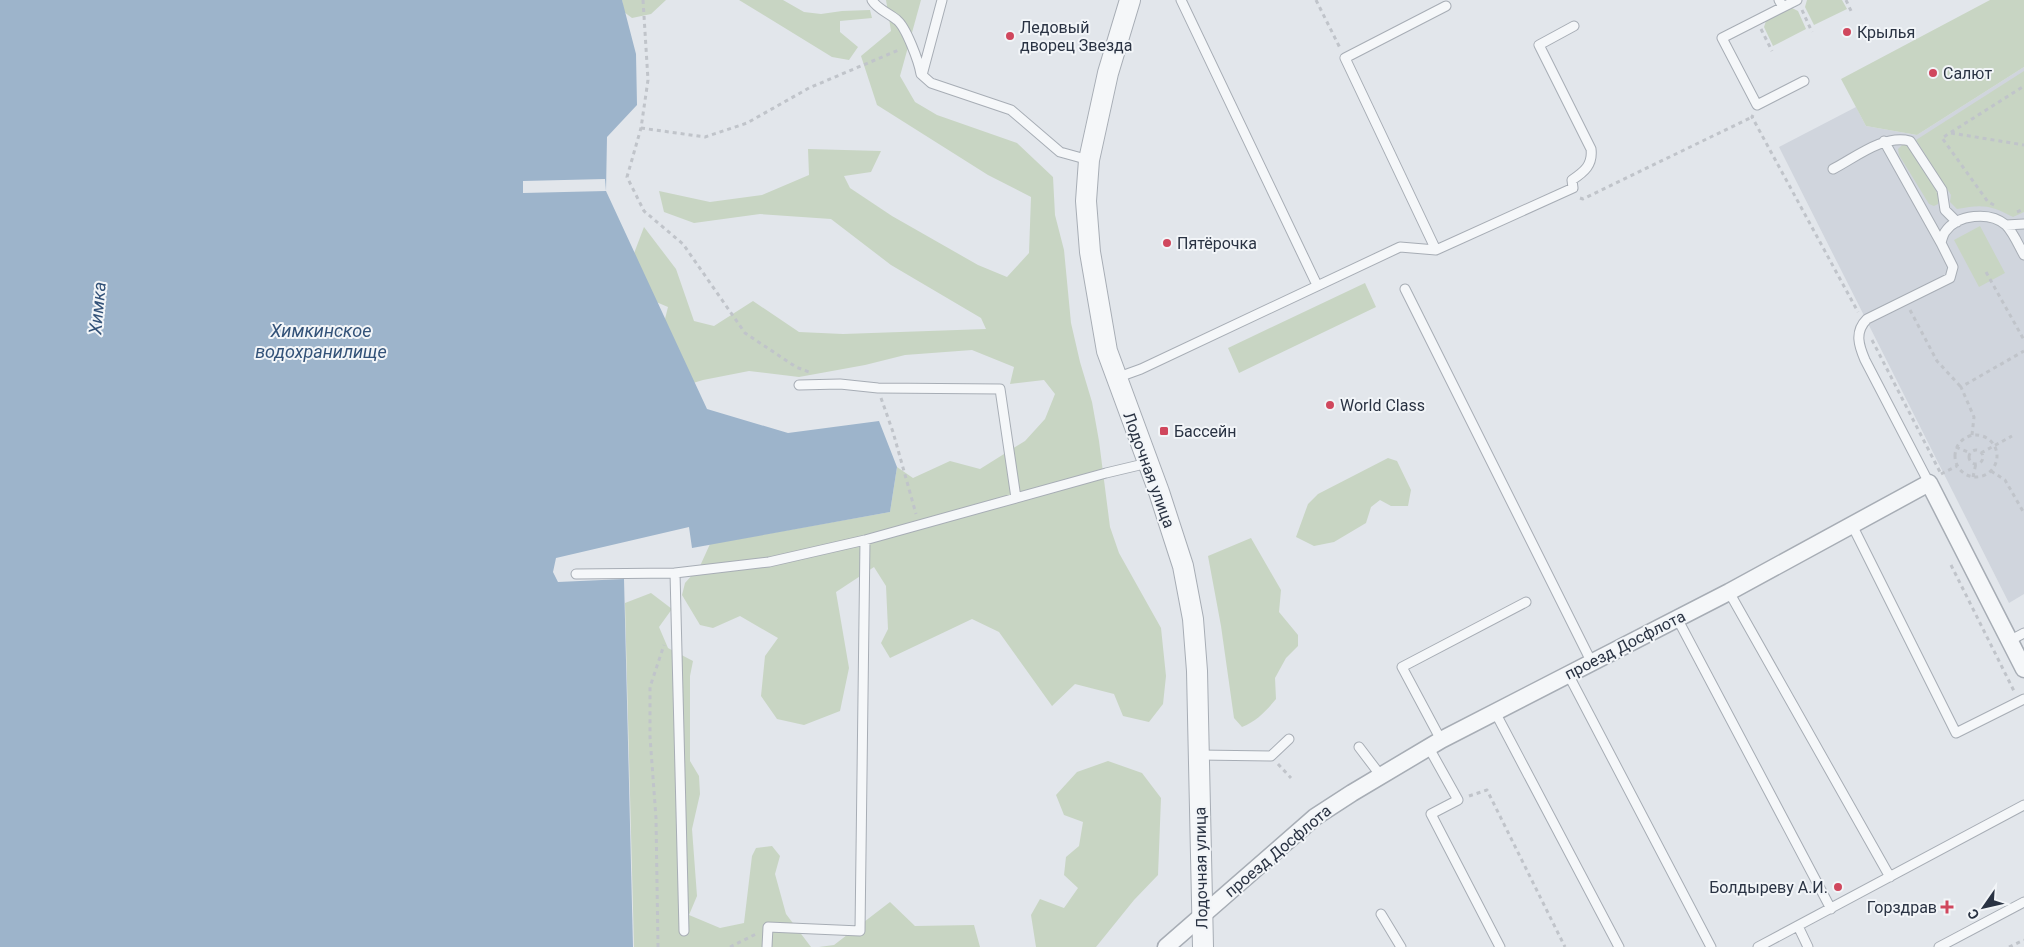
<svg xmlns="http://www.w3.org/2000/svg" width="2024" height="947" font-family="Roboto,sans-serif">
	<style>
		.built { fill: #d0d5dd }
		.green { fill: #c8d5c3 }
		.water { fill: #9db4cb }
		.pier { fill: #e2e6eb }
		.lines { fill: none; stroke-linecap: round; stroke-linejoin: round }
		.service-casing { stroke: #a7adb5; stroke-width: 11 }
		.minor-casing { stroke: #a7adb5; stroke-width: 19 }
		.tertiary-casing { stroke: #a7adb5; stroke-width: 22 }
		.path { stroke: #c0c4ca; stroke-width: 3; stroke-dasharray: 4 4; stroke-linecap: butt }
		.service { stroke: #f5f7f9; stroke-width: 9 }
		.minor { stroke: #f5f7f9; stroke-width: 16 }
		.tertiary { stroke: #f5f7f9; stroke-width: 20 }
		.poi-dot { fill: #d0475d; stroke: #f2f5f8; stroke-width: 2 }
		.labels { text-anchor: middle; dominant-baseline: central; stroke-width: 4; stroke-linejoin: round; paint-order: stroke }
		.poi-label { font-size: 16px; fill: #2a3343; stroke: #f2f5f8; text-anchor: start }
		.street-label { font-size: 16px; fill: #2a3343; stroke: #f2f5f8 }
		.water-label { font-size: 18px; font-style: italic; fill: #335278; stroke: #f2f5f8 }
	</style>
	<rect width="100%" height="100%" fill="#e2e6eb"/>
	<path class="built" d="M 2024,67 L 2024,594 L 2009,603 L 1779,147 L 1856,107 L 1866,126 L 1917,135 Z"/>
	<path class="green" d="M 622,0 L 666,0 L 651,14 L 632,18 L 624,12 Z
		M 739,0 L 783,0 L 804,12 L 821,14 L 842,11 L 870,10 L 872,18 L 840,21 L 840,32 L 858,47 L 849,60 L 832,57 Z
		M 886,0 L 921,0 L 900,76 L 915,102 L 937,115 L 1017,143 L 1053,177 L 1055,215 L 1064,250 L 1071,323 L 1080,362 L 1092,402 L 1099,441 L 1110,527 L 1119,553 L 1161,628 L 1166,676 L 1163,704 L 1149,722 L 1123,716 L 1114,694 L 1075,684 L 1052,706 L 999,632 L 972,619 L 890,658 L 881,643 L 888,629 L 886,586 L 874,567 L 836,592 L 849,668 L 840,711 L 804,725 L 777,719 L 761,696 L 765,656 L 778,638 L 740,616 L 713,628 L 700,625 L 682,595 L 685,583 L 700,566 L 710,544 L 890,512 L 897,467 L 913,478 L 950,461 L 980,469 L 1025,441 L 1045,419 L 1055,394 L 1044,380 L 1010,384 L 1014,367 L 972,350 L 905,355 L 865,365 L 799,377 L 749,371 L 703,380 L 680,387 L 663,327 L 668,307 L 642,296 L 633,256 L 644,227 L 676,269 L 694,321 L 714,326 L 753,301 L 799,332 L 843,334 L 986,329 L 981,318 L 891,265 L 831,219 L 760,214 L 694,223 L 664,212 L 659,191 L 710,202 L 762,195 L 809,175 L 808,149 L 881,151 L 871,172 L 844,176 L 850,188 L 892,216 L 978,265 L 1007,277 L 1029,253 L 1031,197 L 988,175 L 877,105 L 861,56 L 891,31 Z
		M 1807,0 L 1842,0 L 1847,9 L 1814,25 L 1805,7 Z
		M 1990,0 L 2024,0 L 2024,67 L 1917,135 L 1866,126 L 1841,79 Z
		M 1792,8 L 1798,11 L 1806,29 L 1773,46 L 1764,27 L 1766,21 Z
		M 2024,71 L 2024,212 L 2013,217 C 1991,205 1982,204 1957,209 L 1950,202 L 1951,195 L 1916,140 Z
		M 1903,144 L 1908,145 L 1913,150 L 1939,196 L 1938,204 L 1934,206 L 1929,204 L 1899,155 L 1898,149 Z
		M 1980,226 L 2005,273 L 1979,287 L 1954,240 Z
		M 1365,283 L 1376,307 L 1239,373 L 1228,348 Z
		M 1388,458 L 1397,461 L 1411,490 L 1408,506 L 1391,506 L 1380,500 L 1371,507 L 1366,523 L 1334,542 L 1314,546 L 1296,537 L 1308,504 L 1318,494 Z
		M 1251,538 L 1281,590 L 1279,612 L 1298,635 L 1298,646 L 1286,658 L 1275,678 L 1276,699 C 1266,711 1257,721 1242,727 L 1234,718 L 1221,626 L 1208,556 Z
		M 651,593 L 672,609 L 659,627 L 668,648 L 693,661 L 690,676 L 690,761 L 699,776 L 700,794 L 692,829 L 697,896 L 689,915 L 720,928 L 744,923 L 752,856 L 756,848 L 772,846 L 780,856 L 775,874 L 786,914 L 811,947 L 634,947 L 625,603 Z
		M 1108,761 L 1142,773 L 1161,798 L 1158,875 L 1134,900 L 1096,947 L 1036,947 L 1031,915 L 1040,899 L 1064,908 L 1078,888 L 1064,875 L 1066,857 L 1079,846 L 1083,822 L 1064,815 L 1056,795 L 1077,772 Z
		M 890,902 L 915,926 L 974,925 L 980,947 L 819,947 L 834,945 Z"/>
	<path class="water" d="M 0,0 L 622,0 L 636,54 L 637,105 L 607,137 L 606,191 L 707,409 L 788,433 L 879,421 L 897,467 L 890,512 L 692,548 L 689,527 L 556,558 L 553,572 L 558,582 L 624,579 L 633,947 L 0,947 Z"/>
	<path class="pier" d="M 605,179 L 606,191 L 523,193 L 523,181 Z"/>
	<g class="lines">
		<g class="service-casing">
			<path id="service" d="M 872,0 C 877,9 889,13 897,20 C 906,27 919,62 921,74
				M 942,0 L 922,75 L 931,83 L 1011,110 L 1060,152 L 1089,160
				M 1181,0 L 1317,285
				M 1779,0 L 1783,7 L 1797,0
				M 1783,7 L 1722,38 L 1757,105 L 1804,81
				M 1884,141 L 1941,243
				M 1833,169 C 1856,157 1884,134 1910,141 L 1942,190 L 1945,210 L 1957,222
				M 2006,225 L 2024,224
				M 1436,250 L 1345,58 L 1446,6
				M 1405,289 L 1591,661
				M 1116,378 L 1141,369 L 1400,247 L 1436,250 L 1573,188 L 1572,180 C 1584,172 1593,165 1591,149 L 1539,45 L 1574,26
				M 799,385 L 840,384 L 878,388 L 1000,389 L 1016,498
				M 1929,483 L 1865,360 C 1859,346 1854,332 1867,319 L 1950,278 L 1953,267 L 1941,243 C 1942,239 1943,235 1945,232 C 1957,214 1990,211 2006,225 C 2013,232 2019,246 2024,255
				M 1852,525 L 1956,733 L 2024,699
				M 576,574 L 675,573
				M 1729,592 L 1890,877
				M 1677,618 L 1831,909
				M 2009,641 L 2024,633
				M 1568,674 L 1711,947
				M 1495,712 L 1619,947
				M 1441,740 L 1402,667 L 1526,602
				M 1359,747 L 1381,776
				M 1429,748 L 1458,800 L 1431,814 L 1500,947
				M 1199,755 L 1271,756 L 1289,739
				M 1381,914 L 1401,947
				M 1798,926 L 1808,947
				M 684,931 L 675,573 L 769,562 L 865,540 L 1106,473 L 1148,463
				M 767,947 L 768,927 L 860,931 L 865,540
				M 1758,947 L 2024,805
				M 1939,947 L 2024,902"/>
		</g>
		<g class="minor-casing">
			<path id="minor" d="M 1166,947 L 1315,817 L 1352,793 L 1441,740 L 1729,592 L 1929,483 L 2024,669"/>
		</g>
		<g class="tertiary-casing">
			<path id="tertiary" d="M 1130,0 L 1108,73 L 1089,160 L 1086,201 L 1090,252 L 1107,351 L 1159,492 L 1183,566 L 1193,619 L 1197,671 L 1203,947"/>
		</g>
		<path class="path" d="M 643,0 L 648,80 L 641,128 L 627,177 L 644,211 L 683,244 L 745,333 L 796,367 L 809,372
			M 1316,0 L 1340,48
			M 1846,0 L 1852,13
			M 1802,10 L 1812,32
			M 1761,29 L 1772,51
			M 1753,115 L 1752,117 L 1858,312
			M 641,128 L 705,137 L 747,123 L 809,88 L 901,49
			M 1951,133 L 2024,145
			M 1580,198 L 1583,199 L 1752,117
			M 1994,205 L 1988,202 L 1942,138 L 2024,86
			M 2017,212 L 2024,209
			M 1986,272 L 2024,340
			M 1910,310 L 1937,361 L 1961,387
			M 1872,340 L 1940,472
			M 881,398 L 893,432 L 916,514
			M1955 456a21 21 0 1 1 42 0a21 21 0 1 1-42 0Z
			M 1972,435 L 1974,417 L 1961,387 L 2024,351
			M 1956,447 L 1970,453
			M1969 457a7 7 0 1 1 14 0a7 7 0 1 1-14 0Z
			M 1981,453 L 2012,436
			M 1991,471 L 2005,480 L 2024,513
			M 1941,474 L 1957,466
			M 1973,477 L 1976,463
			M 1951,565 L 2014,691
			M 1278,764 L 1291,778
			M 1469,796 L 1487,790 L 1565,947
			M 658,947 L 656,818 L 650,737 L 650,687 L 664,645
			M 730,947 L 756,934
			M 2009,947 L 2024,940"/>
		<use href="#service" class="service"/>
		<use href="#minor" class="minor"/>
		<use href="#tertiary" class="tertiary"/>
	</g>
	<g class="poi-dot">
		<circle cx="1847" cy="32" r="5"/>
		<circle cx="1010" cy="36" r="5"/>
		<circle cx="1933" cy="73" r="5"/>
		<circle cx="1167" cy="243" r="5"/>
		<circle cx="1330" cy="405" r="5"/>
		<rect x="1159" y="426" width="10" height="10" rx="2.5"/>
		<circle cx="1838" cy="887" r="5"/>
		<path d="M1944.5 899.5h5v5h5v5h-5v5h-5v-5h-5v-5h5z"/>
	</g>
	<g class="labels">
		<g class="poi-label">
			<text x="1020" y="27">Ледовый<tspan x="1020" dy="18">дворец Звезда</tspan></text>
			<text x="1857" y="32">Крылья</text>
			<text x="1943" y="73">Салют</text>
			<text x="1177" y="243">Пятёрочка</text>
			<text x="1340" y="405">World Class</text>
			<text x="1174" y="431">Бассейн</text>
			<text x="1828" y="887" text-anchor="end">Болдыреву А.И.</text>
			<text x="1937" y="907" text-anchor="end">Горздрав</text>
		</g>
		<g class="street-label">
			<text transform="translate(1149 470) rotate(70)">Лодочная улица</text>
			<text transform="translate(1625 645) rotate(-27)">проезд Досфлота</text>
			<text transform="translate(1278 851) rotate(-40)">проезд Досфлота</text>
			<text transform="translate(1201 868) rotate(-91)">Лодочная улица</text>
		</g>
		<g class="water-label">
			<text transform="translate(97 308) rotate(-85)">Химка</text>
			<text x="321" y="330">Химкинское<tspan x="321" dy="21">водохранилище</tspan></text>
		</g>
	</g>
	<g transform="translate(1984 907) rotate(236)" stroke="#f2f5f8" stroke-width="4" paint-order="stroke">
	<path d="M0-4L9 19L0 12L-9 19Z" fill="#2a3343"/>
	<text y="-8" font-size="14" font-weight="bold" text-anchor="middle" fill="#2a3343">С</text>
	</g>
</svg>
